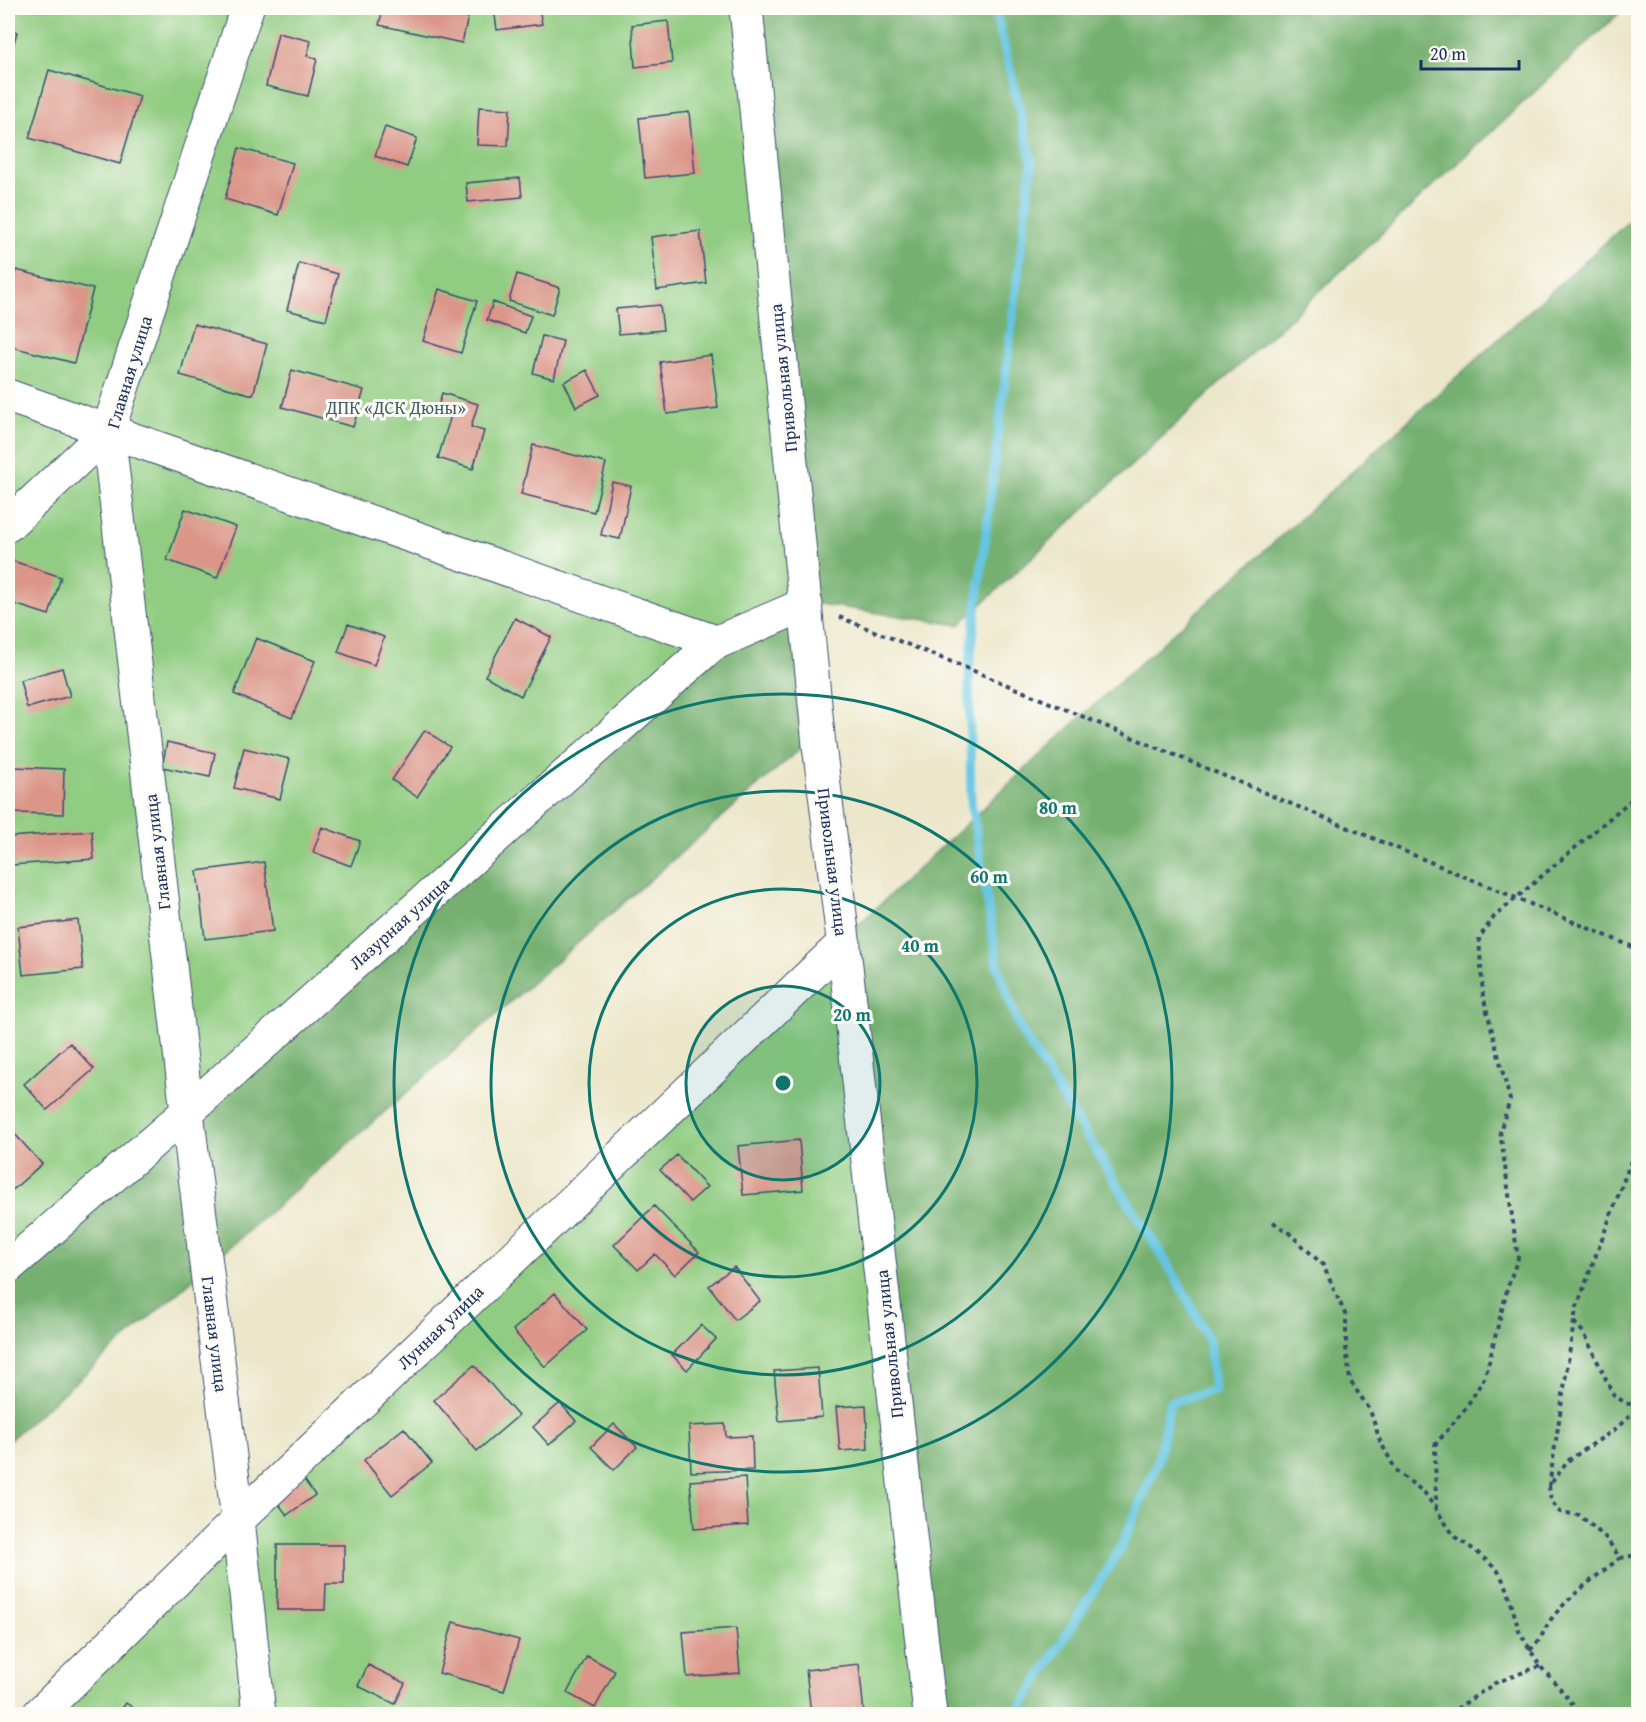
<svg xmlns="http://www.w3.org/2000/svg" width="1646" height="1722" font-family="'Gentium Book Plus',serif">
	<style>
		.green { fill: #90cc81; stroke: #567e70; stroke-width: 1.5 }
		.forest { fill: #74b06f; stroke: #487066; stroke-width: 1.5 }
		.lines { fill: none; stroke-linecap: round; stroke-linejoin: round }
		.stream { stroke: #65c6e3; stroke-width: 9 }
		.building { fill: #db9689 }
		.minor-casing { stroke: #3a4b6e; stroke-width: 35 }
		.path { stroke: #3a4b6e; stroke-width: 4; stroke-dasharray: 4.5 4.5; stroke-linecap: butt }
		.minor { stroke: #fff; stroke-width: 33 }
		.ring { fill: none; stroke: #0f766e; stroke-width: 3 }
		.labels { text-anchor: middle; dominant-baseline: central; stroke-width: 6; stroke-linejoin: round; paint-order: stroke }
		.street-label { font-size: 18px; fill: #1b2f5e; stroke: #fdfcf7 }
		.park-label { font-size: 18px; fill: #3e5e68; stroke: #fdfcf7 }
		.centre { fill: #0f766e; stroke: #fdfcf7; stroke-width: 3 }
		.ring-label { font-size: 18px; text-anchor: middle; font-weight: bold; fill: #0f766e; stroke: #fdfcf7; stroke-width: 6; stroke-linejoin: round; paint-order: stroke }
	</style>
	<rect width="100%" height="100%" fill="#fdfcf7"/>
	<filter id="ink" filterUnits="userSpaceOnUse"><feTurbulence type="fractalNoise" baseFrequency=".0167" numOctaves="2"/><feDisplacementMap in="SourceGraphic" scale="12" xChannelSelector="R" yChannelSelector="G"/><feConvolveMatrix kernelMatrix="1 2 1 2 8 2 1 2 1" color-interpolation-filters="sRGB"/></filter>
	<filter id="wash" filterUnits="userSpaceOnUse"><feTurbulence type="fractalNoise" baseFrequency=".008" numOctaves="4" result="noise"/><feDisplacementMap in="SourceGraphic" scale="24" xChannelSelector="R" yChannelSelector="G"/><feGaussianBlur stdDeviation="1.35" result="paint"/><feColorMatrix in="noise" values="0 0 0 0 0 0 0 0 0 0 0 0 0 0 0 0 0 1.4 0 .05"/><feComposite in="paint" operator="in"/></filter>
	<g filter="url(#wash)">
		<rect width="100%" height="100%" fill="#ece7ca"/>
		<path class="green" d="M 8,8 L 746,8 L 806,602 L 8,1268 Z
			M 843,939 L 930,1714 L 40,1714 Z"/>
		<path class="forest" d="M 746,8 L 1625,8 L 959,625 L 806,602 L 818,733 L 8,1441 L 8,1268 L 713,644 L 805,602 Z
			M 1638,213 L 1638,1714 L 930,1714 L 843,939 L 1082,716 Z"/>
		<g class="lines">
			<path class="stream" d="M 995,8 L 1032,162 L 969,669 L 971,801 L 998,968 L 1021,1031 L 1176,1278 L 1209,1340 L 1214,1390 L 1170,1402 L 1158,1461 L 1121,1547 L 1017,1714"/>
		</g>
		<g id="blocks">
			<path class="building" d="M 383,8 L 470,8 L 462,43 L 379,25 Z
				M 494,8 L 539,8 L 542,24 L 497,30 Z
				M 668,21 L 672,63 L 635,67 L 632,25 Z
				M 8,29 L 17,32 L 8,64 Z
				M 278,33 L 311,41 L 307,56 L 317,59 L 308,96 L 266,86 Z
				M 49,70 L 140,96 L 120,164 L 29,138 Z
				M 479,107 L 510,109 L 508,146 L 477,145 Z
				M 689,112 L 695,173 L 645,178 L 639,118 Z
				M 385,127 L 417,138 L 407,167 L 375,156 Z
				M 239,148 L 293,163 L 278,215 L 225,199 Z
				M 520,178 L 522,197 L 468,202 L 466,183 Z
				M 700,231 L 706,283 L 657,290 L 651,237 Z
				M 299,263 L 338,274 L 326,320 L 287,310 Z
				M 16,270 L 93,289 L 74,363 L 8,346 L 8,302 Z
				M 517,274 L 560,288 L 552,315 L 509,301 Z
				M 439,289 L 477,301 L 461,353 L 423,341 Z
				M 493,302 L 531,316 L 525,333 L 487,320 Z
				M 660,305 L 663,330 L 619,334 L 616,309 Z
				M 194,324 L 267,344 L 253,395 L 180,375 Z
				M 542,336 L 563,341 L 554,379 L 533,373 Z
				M 711,355 L 718,408 L 667,414 L 660,362 Z
				M 292,370 L 364,390 L 353,427 L 282,407 Z
				M 587,370 L 600,395 L 576,407 L 564,382 Z
				M 442,393 L 478,404 L 471,427 L 484,431 L 473,469 L 438,458 L 452,412 L 438,407 Z
				M 533,445 L 606,463 L 594,512 L 521,494 Z
				M 612,482 L 631,486 L 620,539 L 601,535 Z
				M 185,509 L 236,527 L 217,578 L 167,560 Z
				M 13,561 L 61,577 L 49,615 L 8,602 L 8,576 Z
				M 515,618 L 551,637 L 521,696 L 485,676 Z
				M 348,624 L 384,637 L 374,665 L 338,652 Z
				M 256,638 L 315,661 L 292,718 L 234,694 Z
				M 62,668 L 70,696 L 27,708 L 20,680 Z
				M 425,730 L 450,747 L 417,797 L 392,780 Z
				M 167,742 L 215,753 L 210,777 L 162,767 Z
				M 244,748 L 290,759 L 280,799 L 234,788 Z
				M 13,767 L 64,769 L 63,814 L 11,813 Z
				M 322,827 L 360,841 L 351,866 L 313,852 Z
				M 92,831 L 94,859 L 11,865 L 9,837 Z
				M 264,862 L 273,931 L 205,939 L 197,871 Z
				M 78,920 L 83,969 L 23,975 L 18,927 Z
				M 70,1043 L 94,1069 L 47,1110 L 24,1084 Z
				M 13,1132 L 42,1164 L 8,1194 L 8,1137 Z
				M 799,1140 L 803,1190 L 743,1195 L 738,1146 Z
				M 677,1155 L 707,1187 L 690,1202 L 660,1170 Z
				M 654,1206 L 699,1252 L 675,1275 L 655,1254 L 638,1270 L 614,1245 Z
				M 734,1267 L 760,1301 L 735,1320 L 709,1286 Z
				M 555,1293 L 587,1330 L 545,1367 L 513,1330 Z
				M 701,1325 L 716,1339 L 687,1370 L 672,1355 Z
				M 474,1365 L 518,1416 L 477,1451 L 434,1400 Z
				M 818,1368 L 822,1417 L 779,1421 L 774,1371 Z
				M 560,1403 L 576,1421 L 549,1445 L 533,1427 Z
				M 866,1405 L 868,1449 L 840,1451 L 836,1407 Z
				M 614,1424 L 637,1447 L 614,1470 L 591,1447 Z
				M 725,1424 L 726,1437 L 752,1436 L 753,1470 L 691,1472 L 689,1426 Z
				M 404,1428 L 432,1463 L 392,1495 L 364,1460 Z
				M 745,1477 L 748,1525 L 694,1529 L 690,1481 Z
				M 303,1478 L 315,1495 L 287,1515 L 274,1498 Z
				M 277,1545 L 344,1545 L 344,1584 L 326,1584 L 325,1610 L 277,1610 Z
				M 453,1622 L 519,1640 L 504,1691 L 439,1673 Z
				M 736,1628 L 740,1673 L 687,1677 L 683,1632 Z
				M 587,1656 L 615,1671 L 595,1708 L 567,1693 Z
				M 859,1664 L 864,1714 L 811,1714 L 806,1670 Z
				M 368,1665 L 405,1683 L 395,1704 L 358,1686 Z
				M 126,1703 L 142,1714 L 118,1714 Z"/>
		</g>
	</g>
	<g filter="url(#ink)">
		<use href="#blocks" fill-opacity="0" stroke="#3a4b6e" stroke-width="1.5"/>
		<g class="lines">
			<g class="minor-casing">
				<path id="minor" d="M 247,8 L 108,431 L 187,1112 L 238,1520 L 259,1714
					M 746,8 L 819,745 L 843,939 L 930,1714
					M 8,396 L 716,642
					M 8,525 L 108,431
					M 8,1267 L 187,1112 L 713,644 L 806,604
					M 39,1714 L 238,1520 L 844,943"/>
			</g>
			<path class="path" d="M 839,617 L 969,669 L 1638,949
				M 1273,1222 L 1289,1233 L 1323,1265 L 1346,1316 L 1346,1347 L 1350,1381 L 1370,1410 L 1380,1441 L 1397,1472 L 1424,1492 L 1455,1537 L 1476,1551 L 1498,1571 L 1507,1588 L 1519,1631 L 1540,1666 L 1559,1687 L 1579,1712 L 1579,1714
				M 1574,1322 L 1584,1333 L 1613,1394 L 1625,1403 L 1638,1406
				M 1549,1486 L 1576,1309 L 1638,1142
				M 1436,1509 L 1435,1445 L 1465,1409 L 1485,1377 L 1508,1286 L 1518,1258 L 1500,1131 L 1510,1100 L 1483,996 L 1479,938 L 1494,917 L 1638,794
				M 1620,1558 L 1638,1555
				M 1530,1650 C 1542,1640 1543,1630 1552,1618 C 1568,1597 1599,1574 1620,1558 L 1606,1538 L 1579,1515 L 1560,1512 L 1551,1501 L 1549,1486 L 1569,1460 L 1614,1430 L 1638,1409
				M 1449,1714 L 1495,1683 L 1540,1666"/>
			<use href="#minor" class="minor"/>
		</g>
	</g>
	<circle cx="783" cy="1083" r="97" fill="#0f766e" fill-opacity=".12"/>
	<g class="ring">
		<circle cx="783" cy="1083" r="97"/>
		<circle cx="783" cy="1083" r="194"/>
		<circle cx="783" cy="1083" r="292"/>
		<circle cx="783" cy="1083" r="389"/>
	</g>
	<g class="labels">
		<g class="street-label">
			<text transform="translate(129 372) rotate(-73)">Главная улица</text>
			<text transform="translate(783 378) rotate(-96)">Привольная улица</text>
			<text transform="translate(157 852) rotate(-97)">Главная улица</text>
			<text transform="translate(833 862) rotate(83)">Привольная улица</text>
			<text transform="translate(399 923) rotate(-42)">Лазурная улица</text>
			<text transform="translate(440 1327) rotate(-44)">Лунная улица</text>
			<text transform="translate(215 1334) rotate(83)">Главная улица</text>
			<text transform="translate(889 1344) rotate(-96)">Привольная улица</text>
		</g>
		<g class="park-label">
			<text x="396" y="407">ДПК «ДСК Дюны»</text>
		</g>
	</g>
	<circle cx="783" cy="1083" r="9" class="centre"/>
	<g class="ring-label">
		<text x="1058" y="814">80 m</text>
		<text x="989" y="883">60 m</text>
		<text x="920" y="952">40 m</text>
		<text x="852" y="1021">20 m</text>
	</g>
	<rect width="1646" height="1722" fill="none" stroke="#fdfcf7" stroke-width="30"/>
	<path d="M1421 60v9h98v-9" fill="none" stroke="#1b2f5e" stroke-width="3"/>
	<text x="1430" y="60" font-size="18" fill="#1b2f5e" stroke="#fdfcf7" stroke-width="4.5" paint-order="stroke">20 m</text>
</svg>
